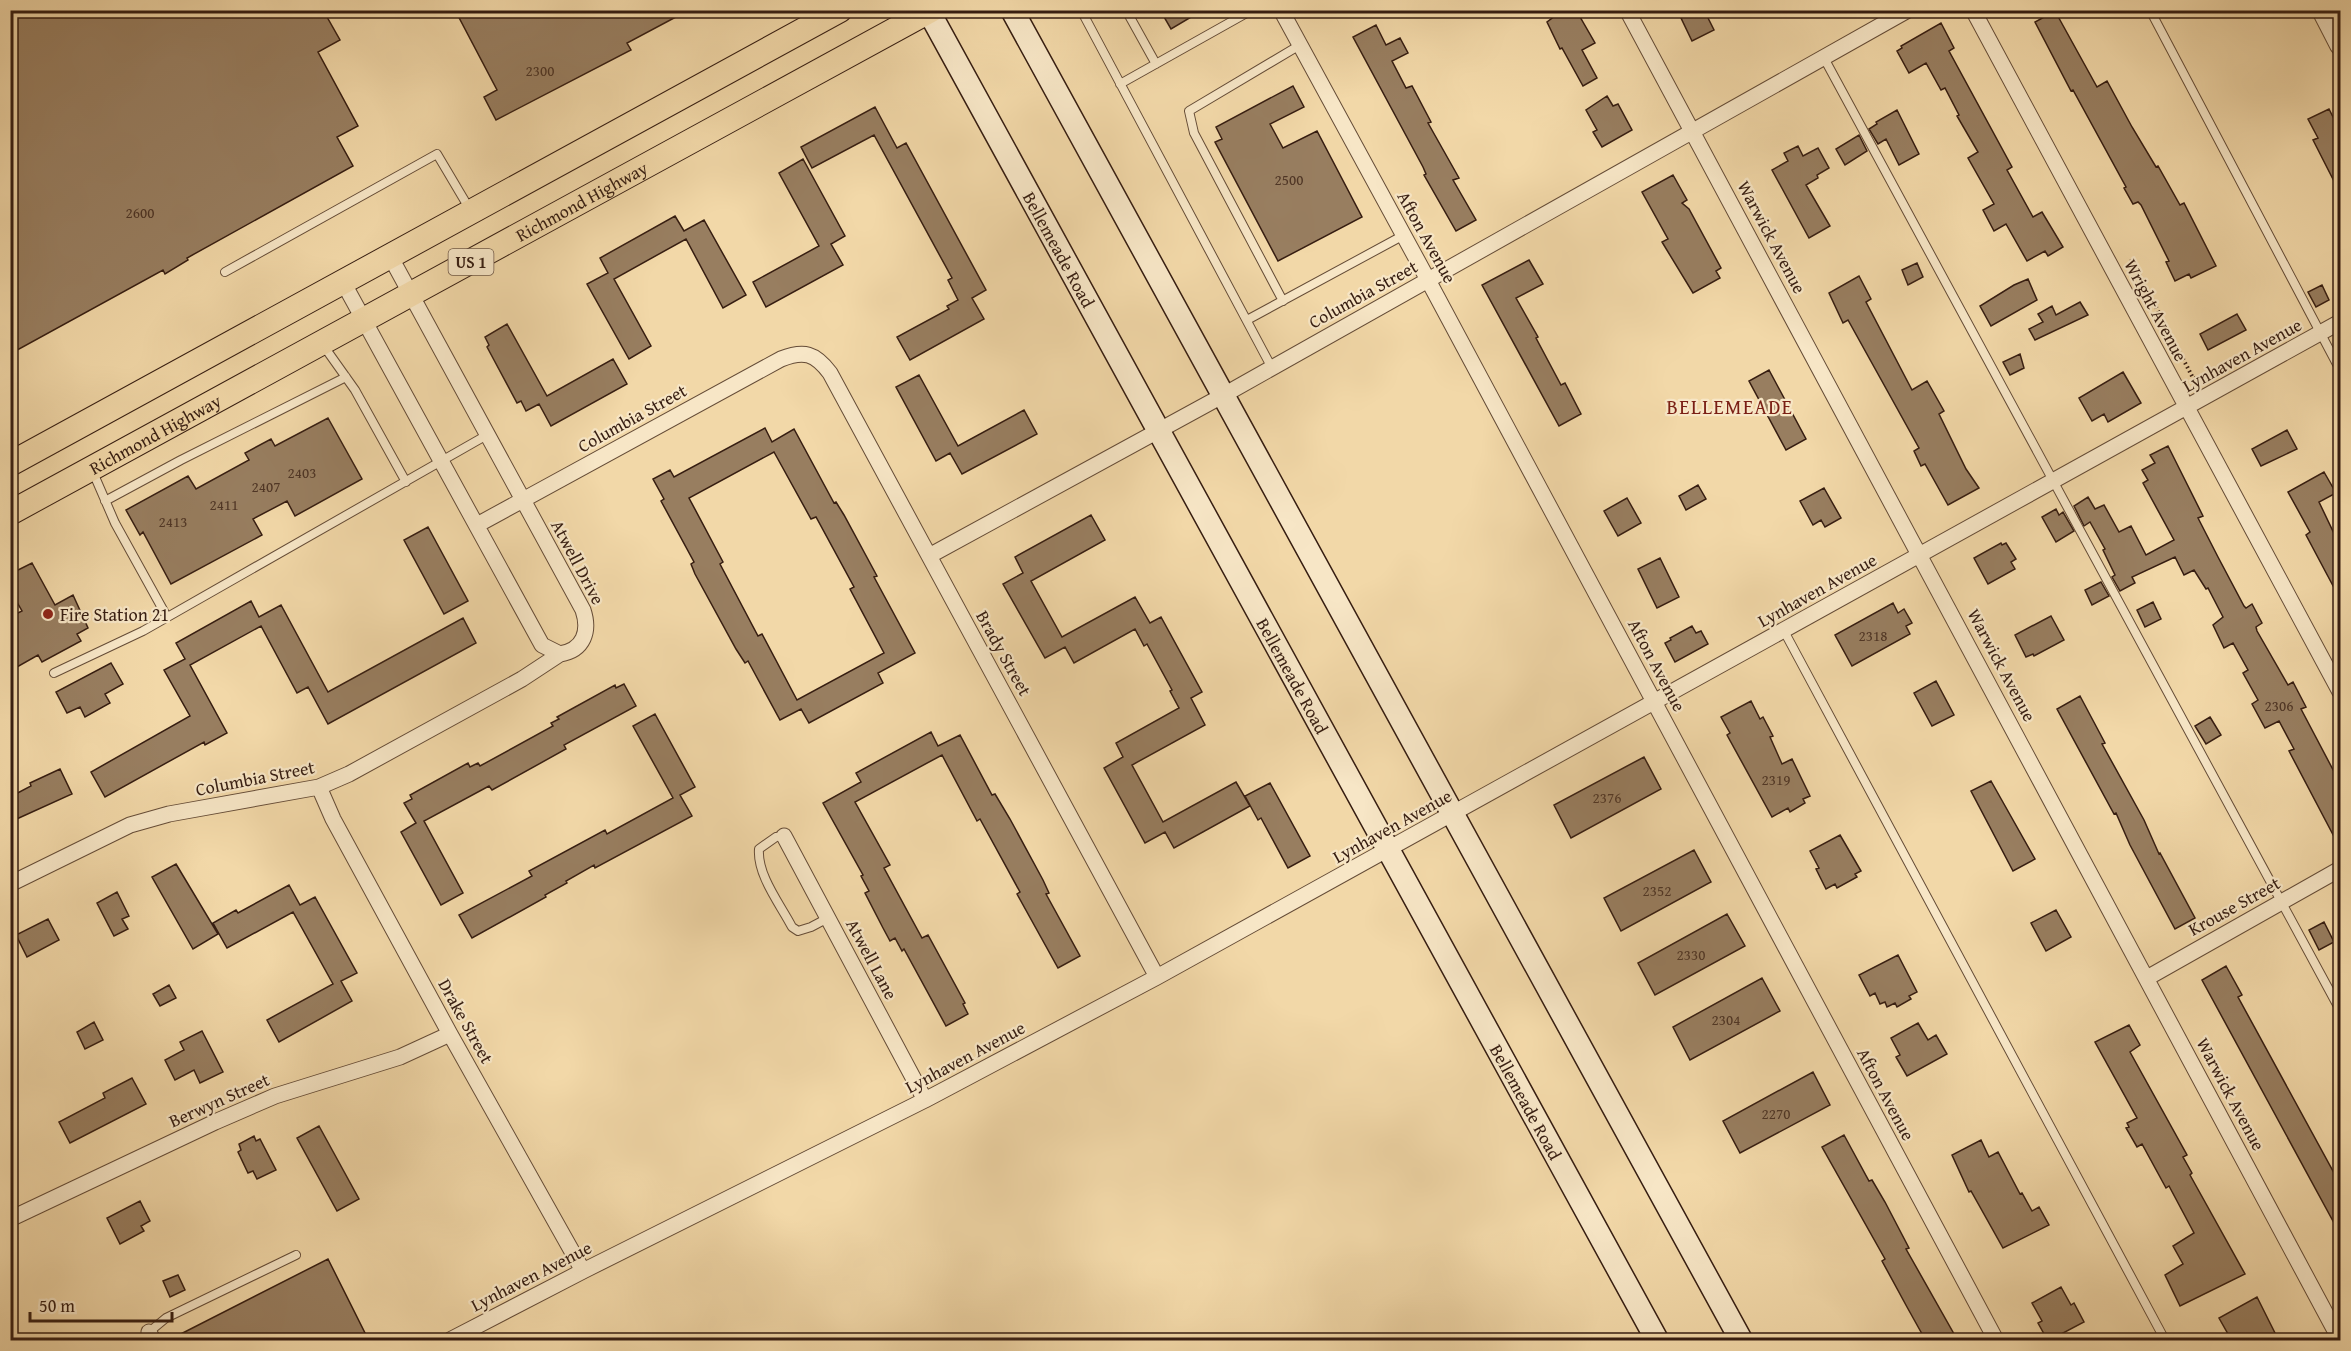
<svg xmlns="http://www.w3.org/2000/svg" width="2351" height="1351" font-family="'Gentium Book Plus',serif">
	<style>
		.building { fill: #987e60; stroke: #361d11; stroke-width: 1.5; fill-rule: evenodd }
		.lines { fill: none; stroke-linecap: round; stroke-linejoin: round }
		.service-casing { stroke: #654c37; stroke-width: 10 }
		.minor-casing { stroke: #654c37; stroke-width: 17 }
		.tertiary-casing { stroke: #654c37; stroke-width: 22 }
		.secondary-casing { stroke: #361d11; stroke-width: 25 }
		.primary-casing { stroke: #361d11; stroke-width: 26 }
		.path { stroke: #361d11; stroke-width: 4; stroke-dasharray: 1.5 3; stroke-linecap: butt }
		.service { stroke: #f7e6c6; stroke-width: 8 }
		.minor { stroke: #f7e6c6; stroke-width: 15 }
		.tertiary { stroke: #f7e6c6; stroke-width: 20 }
		.secondary { stroke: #f7e6c6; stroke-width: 22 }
		.primary { stroke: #f2d8a8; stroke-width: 24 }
		.poi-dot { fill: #8f2418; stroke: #f7e6c6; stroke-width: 2 }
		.labels { text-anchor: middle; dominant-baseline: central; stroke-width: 4.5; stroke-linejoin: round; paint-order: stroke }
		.number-label { font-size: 15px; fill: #4e3525 }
		.shield { fill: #f7e6c6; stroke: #705947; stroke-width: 1.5 }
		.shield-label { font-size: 16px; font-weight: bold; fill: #361d11 }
		.street-label { font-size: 18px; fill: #361d11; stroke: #f7e6c6 }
		.poi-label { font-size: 18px; fill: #361d11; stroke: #f7e6c6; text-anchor: start }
		.neighbourhood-label { font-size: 20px; letter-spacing: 1.5px; fill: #7a1f14; stroke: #f7e6c6 }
	</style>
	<rect width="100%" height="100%" fill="#f2d8a8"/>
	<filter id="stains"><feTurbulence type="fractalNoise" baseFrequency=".00333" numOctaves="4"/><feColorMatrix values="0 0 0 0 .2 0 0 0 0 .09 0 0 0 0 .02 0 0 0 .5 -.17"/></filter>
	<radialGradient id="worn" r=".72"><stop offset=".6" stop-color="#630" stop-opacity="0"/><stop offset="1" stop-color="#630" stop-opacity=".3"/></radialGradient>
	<path class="building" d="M 10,10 L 323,10 L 340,40 L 318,52 L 358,126 L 337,137 L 353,166 L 187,258 L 188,260 L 165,274 L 163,270 L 10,354 Z
		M 455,10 L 689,10 L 627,43 L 631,50 L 496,120 L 484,97 L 497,90 Z
		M 1160,10 L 1203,10 L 1171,29 Z
		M 1563,10 L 1576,10 L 1595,43 L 1582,50 L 1597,78 L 1583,86 L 1562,48 L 1560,49 L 1547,22 Z
		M 1697,10 L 1704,10 L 1714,30 L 1692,41 L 1681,18 Z
		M 2055,11 L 2097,87 L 2107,81 L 2132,127 L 2156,167 L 2158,166 L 2180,205 L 2184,203 L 2216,266 L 2191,278 L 2189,274 L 2175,281 L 2166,262 L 2169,261 L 2141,205 L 2138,202 L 2133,204 L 2124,188 L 2126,187 L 2073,90 L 2071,91 L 2035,22 Z
		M 1941,23 L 1954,48 L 1949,51 L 2012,167 L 2007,170 L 2033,217 L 2042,212 L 2063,247 L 2048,256 L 2045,251 L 2027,261 L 2006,224 L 1994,231 L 1983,210 L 1994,204 L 1968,158 L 1978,152 L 1957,116 L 1959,115 L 1945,88 L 1941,90 L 1926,63 L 1909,73 L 1897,51 L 1902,48 L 1901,46 Z
		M 1376,25 L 1386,45 L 1400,38 L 1408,53 L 1392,61 L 1406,88 L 1412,86 L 1431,122 L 1428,123 L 1459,178 L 1453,180 L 1476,220 L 1456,231 L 1424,175 L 1426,174 L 1423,167 L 1353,37 Z
		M 1293,86 L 1304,107 L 1270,124 L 1283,148 L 1317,131 L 1362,217 L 1278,261 L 1215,142 L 1222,139 L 1216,127 Z
		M 1607,96 L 1613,106 L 1618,104 L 1632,130 L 1602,147 L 1593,132 L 1597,130 L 1586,110 Z
		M 875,107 L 897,148 L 906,143 L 986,290 L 972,298 L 984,319 L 910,360 L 897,337 L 949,309 L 947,306 L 958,300 L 948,280 L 952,278 L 874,135 L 812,168 L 801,147 Z
		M 2329,109 L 2340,131 L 2340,193 L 2313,140 L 2318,138 L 2308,119 Z
		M 1897,110 L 1919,154 L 1899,165 L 1886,139 L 1878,144 L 1869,129 L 1877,124 L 1876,122 Z
		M 1859,135 L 1867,151 L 1845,165 L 1836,149 Z
		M 1798,146 L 1803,156 L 1818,148 L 1829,168 L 1817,175 L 1818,178 L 1806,185 L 1830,226 L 1809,238 L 1772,170 L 1788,161 L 1784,153 Z
		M 803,159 L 845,236 L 831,244 L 843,265 L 766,307 L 753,282 L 819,246 L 779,173 Z
		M 1673,175 L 1687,200 L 1682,203 L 1689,209 L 1721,268 L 1716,271 L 1720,278 L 1693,293 L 1662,242 L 1668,239 L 1642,192 Z
		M 675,216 L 684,231 L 704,220 L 746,295 L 723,308 L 686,239 L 614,279 L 651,346 L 629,359 L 587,284 L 608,273 L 600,258 Z
		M 1529,260 L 1543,284 L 1516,298 L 1538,337 L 1536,338 L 1561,385 L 1565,383 L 1581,414 L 1559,426 L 1482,285 Z
		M 1917,263 L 1923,277 L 1908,285 L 1902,270 Z
		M 1859,276 L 1871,299 L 1866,302 L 1912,390 L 1927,381 L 1944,411 L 1939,414 L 1966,469 L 1979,488 L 1948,505 L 1925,464 L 1921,466 L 1914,451 L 1919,448 L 1848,320 L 1843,323 L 1829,293 Z
		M 2028,279 L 2037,300 L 1991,326 L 1980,306 L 2014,285 Z
		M 2322,285 L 2329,300 L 2316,307 L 2308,292 Z
		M 2080,302 L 2088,315 L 2035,340 L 2029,329 L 2043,322 L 2038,314 L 2052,306 L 2056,315 Z
		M 2237,314 L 2246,330 L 2208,350 L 2200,334 Z
		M 507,324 L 547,396 L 613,359 L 627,384 L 551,426 L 539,404 L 526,411 L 521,401 L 517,403 L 487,347 L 489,345 L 485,337 Z
		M 2020,354 L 2024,368 L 2010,375 L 2003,362 Z
		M 1769,370 L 1806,439 L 1786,450 L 1749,381 Z
		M 2123,372 L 2141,403 L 2108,422 L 2104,414 L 2092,421 L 2079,398 Z
		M 919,375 L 958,446 L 1024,410 L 1037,434 L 962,474 L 950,453 L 936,461 L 896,387 Z
		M 328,418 L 362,479 L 295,516 L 287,501 L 253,519 L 262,535 L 171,584 L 143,532 L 140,535 L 126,510 L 188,476 L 196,489 L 249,460 L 245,453 L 271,439 L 275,446 Z
		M 765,428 L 772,442 L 794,429 L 834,503 L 836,502 L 844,515 L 877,576 L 874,577 L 915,653 L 878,673 L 883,683 L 809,723 L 801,709 L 780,720 L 748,661 L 745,663 L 736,649 L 695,574 L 691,564 L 694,562 L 661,501 L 664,499 L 653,479 L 670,470 L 674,477 ZM 774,452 L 811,519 L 816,517 L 854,587 L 850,589 L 884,653 L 797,700 L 762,634 L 758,636 L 720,564 L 723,562 L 689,498 Z
		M 2287,430 L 2297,449 L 2261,466 L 2252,449 Z
		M 2168,446 L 2203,516 L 2198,518 L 2218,557 L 2244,606 L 2246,608 L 2252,604 L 2262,623 L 2256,627 L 2257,631 L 2288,685 L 2293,682 L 2306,707 L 2301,709 L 2340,783 L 2340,848 L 2289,751 L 2294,749 L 2279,721 L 2265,728 L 2252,704 L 2258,700 L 2243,673 L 2248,670 L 2233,643 L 2224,648 L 2213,625 L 2223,617 L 2208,588 L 2206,589 L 2194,570 L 2184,575 L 2175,557 L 2132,577 L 2135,583 L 2120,591 L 2112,577 L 2115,575 L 2103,550 L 2105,549 L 2090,522 L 2084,526 L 2074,506 L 2088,497 L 2095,509 L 2104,505 L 2119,532 L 2131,526 L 2146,555 L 2174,540 L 2143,483 L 2148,480 L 2142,470 L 2155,463 L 2150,455 Z
		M 2324,472 L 2336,493 L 2319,502 L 2340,546 L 2340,599 L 2306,535 L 2310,532 L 2288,492 Z
		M 1698,485 L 1706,499 L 1686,510 L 1679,496 Z
		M 1824,488 L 1841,518 L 1825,527 L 1821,520 L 1813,525 L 1800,501 Z
		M 1627,498 L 1641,523 L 1618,536 L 1604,511 Z
		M 2056,509 L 2059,515 L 2063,512 L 2074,531 L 2056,542 L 2042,517 Z
		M 1091,515 L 1105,540 L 1031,581 L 1062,637 L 1135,597 L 1150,623 L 1161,617 L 1202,692 L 1191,698 L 1205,725 L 1132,765 L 1163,822 L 1236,782 L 1250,806 L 1174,848 L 1165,832 L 1145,843 L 1104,768 L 1123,757 L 1116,743 L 1179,708 L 1170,691 L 1172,690 L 1147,644 L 1144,646 L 1135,629 L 1074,663 L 1065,647 L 1045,658 L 1003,584 L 1023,573 L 1015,557 Z
		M 428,527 L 468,601 L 444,614 L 404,540 Z
		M 2001,543 L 2002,545 L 2006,543 L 2016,559 L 2011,562 L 2015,569 L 1988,584 L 1974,558 Z
		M 1660,558 L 1679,597 L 1657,608 L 1638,569 Z
		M 32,563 L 55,605 L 73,595 L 88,628 L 77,634 L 81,641 L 42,662 L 38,655 L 10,671 L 10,617 L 22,611 L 10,590 L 10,574 Z
		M 2101,582 L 2109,596 L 2092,605 L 2085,590 Z
		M 251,601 L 259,617 L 281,605 L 328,692 L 463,618 L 476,643 L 328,724 L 308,687 L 297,693 L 261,626 L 190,665 L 227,733 L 205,745 L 204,742 L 105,797 L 91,772 L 190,716 L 164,670 L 185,659 L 176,643 Z
		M 2153,602 L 2161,619 L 2145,627 L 2137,610 Z
		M 1893,603 L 1898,613 L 1904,609 L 1912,623 L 1906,626 L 1910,634 L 1852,666 L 1835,635 Z
		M 2051,616 L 2064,640 L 2034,656 L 2033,654 L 2026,657 L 2015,635 Z
		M 1692,626 L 1696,633 L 1701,631 L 1708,644 L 1675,662 L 1665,643 L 1671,640 L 1670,638 Z
		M 111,663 L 123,684 L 105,694 L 110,703 L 85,717 L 80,707 L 67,713 L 56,692 Z
		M 1936,681 L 1954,715 L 1932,726 L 1914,693 Z
		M 624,684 L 636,706 L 564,745 L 566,749 L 492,790 L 489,786 L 424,821 L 463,893 L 441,905 L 401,832 L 416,823 L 404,803 L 412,799 L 410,795 L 468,763 L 470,767 L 478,763 L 480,766 L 553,726 L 551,723 L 559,719 L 557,717 L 615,685 L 616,688 Z
		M 2080,696 L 2105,743 L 2102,744 L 2144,820 L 2159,854 L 2160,853 L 2195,918 L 2175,929 L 2130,845 L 2116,813 L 2114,814 L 2057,709 Z
		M 1751,701 L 1760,719 L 1763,717 L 1773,736 L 1770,737 L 1782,764 L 1792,759 L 1810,796 L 1803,799 L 1805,803 L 1790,812 L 1788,808 L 1772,817 L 1727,735 L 1730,733 L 1721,717 Z
		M 655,714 L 695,787 L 680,795 L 692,816 L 595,868 L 594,865 L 566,881 L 567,883 L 545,895 L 546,897 L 472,938 L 459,915 L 532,876 L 529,871 L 605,830 L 607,834 L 673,798 L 633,726 Z
		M 2210,717 L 2221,735 L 2206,744 L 2195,726 Z
		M 931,732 L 938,746 L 960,735 L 992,795 L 995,794 L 1010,819 L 1043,880 L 1049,893 L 1046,894 L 1080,956 L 1058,968 L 1017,894 L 1020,892 L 980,819 L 977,821 L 942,755 L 855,802 L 890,865 L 884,868 L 922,938 L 928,935 L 965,1003 L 963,1004 L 968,1014 L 946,1026 L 904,949 L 902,951 L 895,938 L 890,941 L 883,928 L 865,893 L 869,891 L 861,876 L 863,875 L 823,803 L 861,782 L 856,773 Z
		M 1644,757 L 1661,789 L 1571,838 L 1554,805 Z
		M 60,769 L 72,794 L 10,822 L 10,797 L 31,786 L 30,783 Z
		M 1991,781 L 2035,859 L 2013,871 L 1971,791 Z
		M 1270,783 L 1310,856 L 1288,868 L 1261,818 L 1258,820 L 1245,796 Z
		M 1840,835 L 1861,871 L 1855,874 L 1857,877 L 1837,888 L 1835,884 L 1826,889 L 1816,869 L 1819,868 L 1810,851 Z
		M 1694,850 L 1711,882 L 1621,931 L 1604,898 Z
		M 176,864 L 218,934 L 193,949 L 152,877 Z
		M 289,885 L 300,905 L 315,897 L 357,973 L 341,981 L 352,1001 L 279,1042 L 267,1020 L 333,984 L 293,912 L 227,948 L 213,923 L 236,910 L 238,913 Z
		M 117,892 L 129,916 L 122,919 L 128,929 L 114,936 L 97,903 Z
		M 2056,910 L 2071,937 L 2046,951 L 2031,923 Z
		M 1727,914 L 1745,946 L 1655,995 L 1638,963 Z
		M 48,919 L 59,940 L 27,957 L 16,935 Z
		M 2324,922 L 2334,942 L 2319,950 L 2309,930 Z
		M 1898,955 L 1917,992 L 1909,996 L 1911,999 L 1897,1007 L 1895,1003 L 1887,1007 L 1885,1002 L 1880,1004 L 1875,993 L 1870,996 L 1859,975 Z
		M 2226,966 L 2242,995 L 2238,997 L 2340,1184 L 2340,1234 L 2202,980 Z
		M 1762,978 L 1780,1011 L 1690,1060 L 1673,1027 Z
		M 169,985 L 176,998 L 160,1006 L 153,994 Z
		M 94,1022 L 103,1040 L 85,1049 L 77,1032 Z
		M 1918,1023 L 1928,1040 L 1936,1035 L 1947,1054 L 1907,1076 L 1896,1057 L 1900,1055 L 1891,1038 Z
		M 2129,1025 L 2140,1045 L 2130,1052 L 2187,1155 L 2183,1157 L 2192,1173 L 2190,1175 L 2245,1274 L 2180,1306 L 2165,1275 L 2183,1264 L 2173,1246 L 2194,1233 L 2169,1186 L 2166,1188 L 2142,1144 L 2137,1147 L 2126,1128 L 2129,1127 L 2127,1123 L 2137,1118 L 2095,1042 Z
		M 202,1031 L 223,1072 L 200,1083 L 194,1070 L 175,1080 L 165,1060 L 184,1050 L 180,1042 Z
		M 1813,1072 L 1830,1105 L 1740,1153 L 1723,1121 Z
		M 132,1078 L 146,1104 L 70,1143 L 59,1122 L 105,1098 L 103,1093 Z
		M 319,1126 L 359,1199 L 337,1211 L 297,1138 Z
		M 1844,1135 L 1869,1181 L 1872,1180 L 1885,1202 L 1909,1248 L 1906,1249 L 1958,1341 L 1926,1341 L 1907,1307 L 1882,1261 L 1885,1259 L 1822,1147 Z
		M 254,1136 L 256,1141 L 260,1139 L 276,1170 L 257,1179 L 253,1171 L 248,1173 L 238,1152 L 241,1150 L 239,1144 Z
		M 1981,1140 L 1989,1157 L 1998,1152 L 2020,1194 L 2022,1193 L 2032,1211 L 2039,1207 L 2049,1225 L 2003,1248 L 1971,1191 L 1969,1192 L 1952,1155 Z
		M 140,1201 L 150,1221 L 141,1226 L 144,1231 L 120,1244 L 107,1218 Z
		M 328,1259 L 366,1335 L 354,1341 L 235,1341 L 232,1334 L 218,1341 L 167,1341 Z
		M 178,1275 L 185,1290 L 170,1297 L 163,1281 Z
		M 2061,1287 L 2071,1305 L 2074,1303 L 2084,1322 L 2048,1341 L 2038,1323 L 2042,1321 L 2032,1303 Z
		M 2257,1297 L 2279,1341 L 2232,1341 L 2219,1318 Z"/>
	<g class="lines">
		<g class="service-casing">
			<path id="service" d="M 1081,10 L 1272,368
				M 1126,10 L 1156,64
				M 2150,10 L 2340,370
				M 1824,58 L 2340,1010
				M 1120,84 L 1252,10
				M 225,272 L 437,154 L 469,208
				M 1283,301 L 1194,133 L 1189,111 L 1300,45
				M 1247,320 L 1404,235
				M 323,345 L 355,390 L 406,482
				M 92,470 L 115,523 L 167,617
				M 105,501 L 181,460 L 346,377
				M 1784,631 L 2165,1340
				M 54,673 L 143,631 L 487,435
				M 784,836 L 776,837 L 759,849 C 757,875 780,904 792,927 L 798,931 L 811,927 L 828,918
				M 149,1332 L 166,1318 L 296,1255"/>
		</g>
		<g class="minor-casing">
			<path id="minor" d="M 1281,10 L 1428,280 L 1996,1340
				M 1627,10 L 2340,1340
				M 1973,10 L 2340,692
				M 343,282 L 542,645 L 560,654 C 584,650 590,631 583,610 L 390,256
				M 477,525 L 781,359 C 804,350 815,353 830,373 L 1157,977
				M 929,556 L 1222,396 L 1908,10
				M 319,787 L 333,819 L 450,1034 L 583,1271
				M 784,836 L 925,1100
				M 10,884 L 130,825 L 169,814 L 319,787 L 349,774 L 522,679 L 560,654
				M 2147,978 L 2340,869
				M 10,1219 L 215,1122 L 275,1096 L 400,1057 L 450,1034
				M 149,1332 L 153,1340
				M 450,1340 L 583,1271 L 925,1100 L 1157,977 L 2340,322"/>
		</g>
		<g class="tertiary-casing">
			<path id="tertiary" d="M 2322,10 L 2340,45"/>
		</g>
		<g class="secondary-casing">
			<g id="secondary">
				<path id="s1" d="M 928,10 L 1657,1340"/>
				<path d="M 1012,10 L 1741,1340"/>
			</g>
		</g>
		<g class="primary-casing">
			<g id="primary">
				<path d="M 10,464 L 840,10"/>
				<path id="s2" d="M 10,513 L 931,10"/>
			</g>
		</g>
		<path class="path" d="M 2131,259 L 2193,378 L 2200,379"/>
		<use href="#service" class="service"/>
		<use href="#minor" class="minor"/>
		<use href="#tertiary" class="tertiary"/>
		<use href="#secondary" class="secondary"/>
		<use href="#primary" class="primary"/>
	</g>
	<circle class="poi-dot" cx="48" cy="614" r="6"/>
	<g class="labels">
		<g class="number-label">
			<text x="540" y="70">2300</text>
			<text x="1289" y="179">2500</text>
			<text x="140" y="212">2600</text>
			<text x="302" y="472">2403</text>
			<text x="266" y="486">2407</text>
			<text x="224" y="504">2411</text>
			<text x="173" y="521">2413</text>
			<text x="1873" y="635">2318</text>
			<text x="2279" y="705">2306</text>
			<text x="1776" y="779">2319</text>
			<text x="1607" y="797">2376</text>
			<text x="1657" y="890">2352</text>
			<text x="1691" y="954">2330</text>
			<text x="1726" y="1019">2304</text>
			<text x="1776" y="1113">2270</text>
		</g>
		<rect class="shield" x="448.5" y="249" width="45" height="26" rx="4.5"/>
		<g class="shield-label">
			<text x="471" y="262">US 1</text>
		</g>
		<g class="street-label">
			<text stroke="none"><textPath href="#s2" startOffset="651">Richmond Highway</textPath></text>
			<text transform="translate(1427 237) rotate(61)">Afton Avenue</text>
			<text transform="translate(1772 237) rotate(62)">Warwick Avenue</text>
			<text stroke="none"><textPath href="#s1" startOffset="273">Bellemeade Road</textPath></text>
			<text transform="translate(1363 294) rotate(-29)">Columbia Street</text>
			<text transform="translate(2156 310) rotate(62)">Wright Avenue</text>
			<text transform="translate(2242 355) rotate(-29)">Lynhaven Avenue</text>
			<text transform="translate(632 418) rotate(-29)">Columbia Street</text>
			<text stroke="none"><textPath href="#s2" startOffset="165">Richmond Highway</textPath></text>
			<text transform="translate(578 562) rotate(62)">Atwell Drive</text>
			<text transform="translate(1817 590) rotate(-29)">Lynhaven Avenue</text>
			<text transform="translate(1004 653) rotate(61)">Brady Street</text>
			<text transform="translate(1657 665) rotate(62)">Afton Avenue</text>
			<text transform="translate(2002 665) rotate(62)">Warwick Avenue</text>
			<text stroke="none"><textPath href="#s1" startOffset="759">Bellemeade Road</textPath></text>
			<text transform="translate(255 778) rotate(-11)">Columbia Street</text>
			<text transform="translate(1392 826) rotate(-29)">Lynhaven Avenue</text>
			<text transform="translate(2234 906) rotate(-29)">Krouse Street</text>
			<text transform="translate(872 959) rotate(62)">Atwell Lane</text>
			<text transform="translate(466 1021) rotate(61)">Drake Street</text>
			<text transform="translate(965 1057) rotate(-28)">Lynhaven Avenue</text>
			<text transform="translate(1886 1094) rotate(62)">Afton Avenue</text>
			<text transform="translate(2231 1094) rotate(62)">Warwick Avenue</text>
			<text transform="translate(219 1100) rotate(-24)">Berwyn Street</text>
			<text stroke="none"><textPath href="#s1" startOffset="1245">Bellemeade Road</textPath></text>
			<text transform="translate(531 1276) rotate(-27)">Lynhaven Avenue</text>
		</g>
		<g class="poi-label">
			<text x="60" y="614">Fire Station 21</text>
		</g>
		<g class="neighbourhood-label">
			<text x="1730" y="406">BELLEMEADE</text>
		</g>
	</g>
	<rect width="2351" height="1351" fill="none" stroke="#f2d8a8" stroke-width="36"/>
	<rect x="12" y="12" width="2327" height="1327" fill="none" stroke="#361d11" stroke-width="3"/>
	<rect x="18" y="18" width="2315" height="1315" fill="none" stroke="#361d11" stroke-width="1.5"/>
	<path d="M30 1312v9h142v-9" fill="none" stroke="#361d11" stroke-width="3"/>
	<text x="39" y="1312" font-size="18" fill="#361d11" stroke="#f7e6c6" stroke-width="4.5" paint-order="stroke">50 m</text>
	<rect width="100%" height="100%" filter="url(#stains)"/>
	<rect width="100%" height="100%" fill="url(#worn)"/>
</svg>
